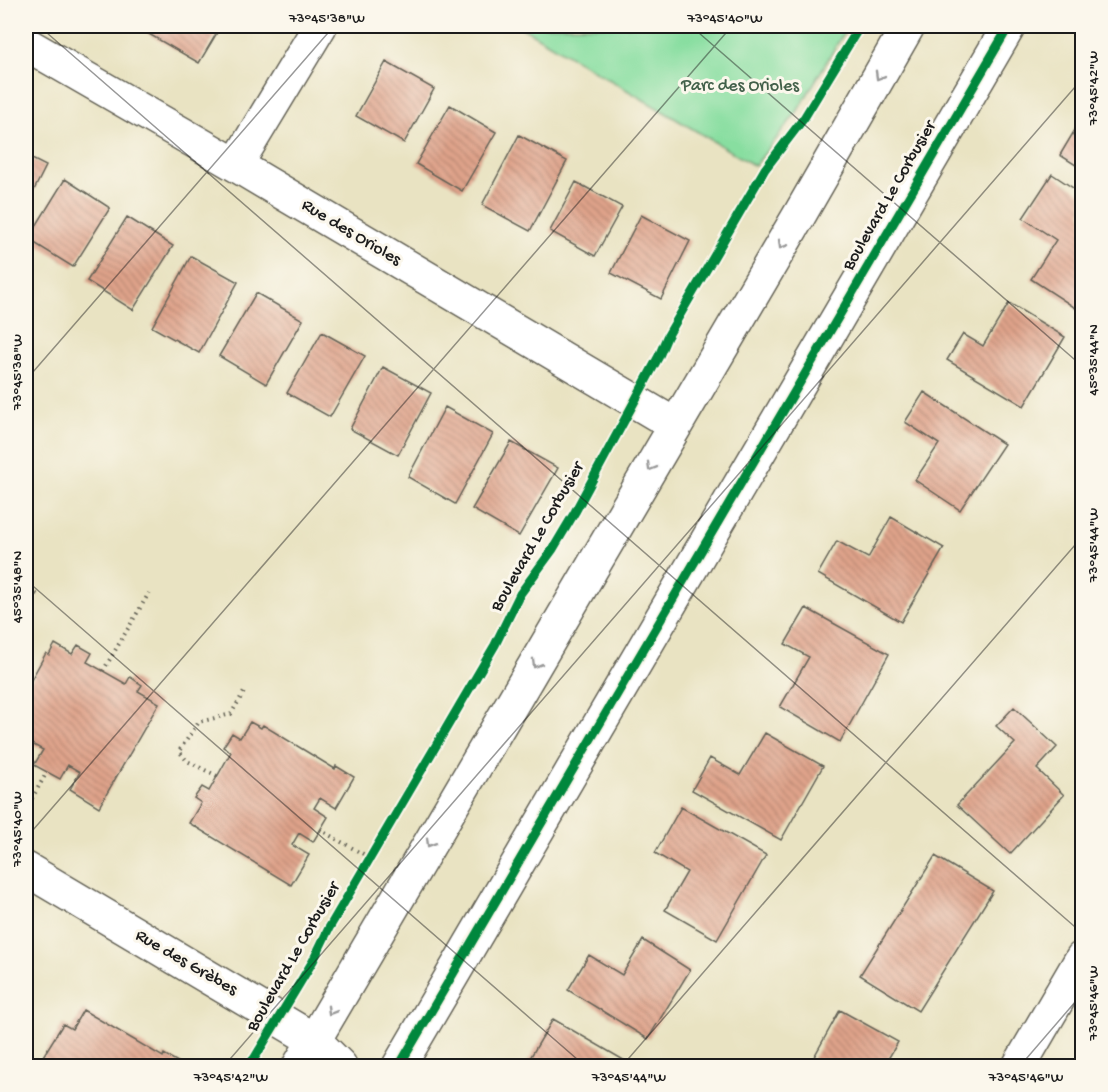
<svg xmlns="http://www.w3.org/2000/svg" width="1108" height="1092" font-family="'Gochi Hand',sans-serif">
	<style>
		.park { fill: #88dea0; stroke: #527d5e; stroke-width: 1.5 }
		.building { fill: url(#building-back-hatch) }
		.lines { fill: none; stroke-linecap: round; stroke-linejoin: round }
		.minor-casing { stroke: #646256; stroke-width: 36 }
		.path { stroke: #646256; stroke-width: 4; stroke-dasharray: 1.5 4.5; stroke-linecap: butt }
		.minor { stroke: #fff; stroke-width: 33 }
		.cycleway-casing { stroke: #fbf7ec; stroke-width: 13 }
		.cycleway { stroke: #00873e; stroke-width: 9 }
		.oneway { stroke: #999 }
		.ticks { fill: none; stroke: #1c1c1c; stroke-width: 1.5; stroke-opacity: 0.45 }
		.labels { text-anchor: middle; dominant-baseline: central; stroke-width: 6; stroke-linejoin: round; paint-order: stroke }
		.park-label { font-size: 18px; fill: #42604a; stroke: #fbf7ec }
		.street-label { font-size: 18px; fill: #1c1c1c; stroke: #fbf7ec }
		.neatline { fill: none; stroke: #1c1c1c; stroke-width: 2 }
		.ticks-label { font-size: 15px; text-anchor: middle; fill: #1c1c1c }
	</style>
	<defs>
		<pattern id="building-back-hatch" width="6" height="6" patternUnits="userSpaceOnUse" patternTransform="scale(1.5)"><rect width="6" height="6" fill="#dfa38a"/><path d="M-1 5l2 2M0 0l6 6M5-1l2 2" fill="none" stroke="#b48470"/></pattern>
	</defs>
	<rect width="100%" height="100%" fill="#fbf7ec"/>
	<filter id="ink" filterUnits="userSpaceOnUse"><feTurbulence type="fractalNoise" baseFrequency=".0167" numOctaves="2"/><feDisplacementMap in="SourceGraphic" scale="12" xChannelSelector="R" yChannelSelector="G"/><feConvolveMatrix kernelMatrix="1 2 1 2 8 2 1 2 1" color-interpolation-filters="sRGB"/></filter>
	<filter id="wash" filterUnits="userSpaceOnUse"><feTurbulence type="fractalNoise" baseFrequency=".008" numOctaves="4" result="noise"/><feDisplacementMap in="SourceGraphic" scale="24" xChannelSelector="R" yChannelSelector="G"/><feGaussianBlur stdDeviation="1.35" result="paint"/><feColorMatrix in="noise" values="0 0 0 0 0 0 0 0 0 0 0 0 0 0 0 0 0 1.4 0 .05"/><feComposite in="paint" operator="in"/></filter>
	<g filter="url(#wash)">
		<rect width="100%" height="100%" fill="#e9e3c2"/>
		<path class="park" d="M 519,26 L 848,26 L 797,112 L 755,166 Z"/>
		<g id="blocks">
			<path class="building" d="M 135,26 L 221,26 L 199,63 Z
				M 386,62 L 434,89 L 404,143 L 356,116 Z
				M 450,105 L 496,132 L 462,191 L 416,164 Z
				M 1082,118 L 1082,169 L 1060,155 Z
				M 519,135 L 567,161 L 530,231 L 482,205 Z
				M 26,156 L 46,166 L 26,206 Z
				M 1052,174 L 1082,194 L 1082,308 L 1080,311 L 1031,279 L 1056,240 L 1023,218 Z
				M 65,179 L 110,208 L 73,267 L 28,239 Z
				M 576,182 L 622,207 L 595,256 L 550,231 Z
				M 641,215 L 690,241 L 661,299 L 611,273 Z
				M 127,217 L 173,246 L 133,310 L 87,281 Z
				M 191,256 L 238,282 L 199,353 L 152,327 Z
				M 256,293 L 303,320 L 266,384 L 219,356 Z
				M 1009,303 L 1065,337 L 1024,406 L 947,360 L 963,334 L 983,346 Z
				M 322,332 L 365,356 L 330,417 L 287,393 Z
				M 383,367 L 431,393 L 398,455 L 350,429 Z
				M 924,392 L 1004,444 L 960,510 L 915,480 L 939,444 L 905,422 Z
				M 445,407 L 493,434 L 455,504 L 408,477 Z
				M 511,442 L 558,468 L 519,536 L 472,509 Z
				M 891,517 L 944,548 L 901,622 L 818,574 L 837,541 L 868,558 Z
				M 806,608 L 889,654 L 840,742 L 780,707 L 809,657 L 785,644 Z
				M 55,644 L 72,654 L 78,645 L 92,653 L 87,662 L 126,684 L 130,677 L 142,685 L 138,691 L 159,703 L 99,807 L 70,789 L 80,772 L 68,765 L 60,779 L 34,765 L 43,750 L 32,744 L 26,756 L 26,689 L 46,653 L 49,655 Z
				M 1014,707 L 1057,747 L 1037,769 L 1064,795 L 1010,854 L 957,805 L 1015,743 L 996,726 Z
				M 250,722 L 261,728 L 263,725 L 335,769 L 336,766 L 354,777 L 336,808 L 320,798 L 314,808 L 328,817 L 313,842 L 299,833 L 292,845 L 309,855 L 291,885 L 189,823 L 201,803 L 194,798 L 202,787 L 209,791 L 231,752 L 223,747 L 232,733 L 240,738 Z
				M 765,733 L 823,766 L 781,840 L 692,790 L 710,758 L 740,775 Z
				M 681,807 L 766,855 L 717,940 L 665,910 L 687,872 L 655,853 Z
				M 935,856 L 993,891 L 918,1011 L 860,975 Z
				M 643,940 L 690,970 L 648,1039 L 568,990 L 589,955 L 622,975 Z
				M 83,1010 L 163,1057 L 164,1054 L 185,1066 L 37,1066 L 63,1024 L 72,1029 Z
				M 840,1010 L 898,1042 L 884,1066 L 809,1066 Z
				M 553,1019 L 634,1066 L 532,1066 L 527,1063 Z"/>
		</g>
	</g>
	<g filter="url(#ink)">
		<use href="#blocks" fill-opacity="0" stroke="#646256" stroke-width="1.5"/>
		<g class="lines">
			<g class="minor-casing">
				<path id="minor" d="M 26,44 L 236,165 L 675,425
					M 236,165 L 320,26
					M 26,869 L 314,1040 L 340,1066
					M 299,1066 L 800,214 L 908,26
					M 399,1066 L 1009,26
					M 1019,1066 L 1082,958"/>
			</g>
			<path class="path" d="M 26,587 L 38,595
				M 103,671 L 149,593
				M 217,776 L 187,761 L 179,751 L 199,722 L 231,714 L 244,692
				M 26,809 L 47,772
				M 320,830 L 374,860
				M 26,1051 L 41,1060"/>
			<use href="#minor" class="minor"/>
			<g class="cycleway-casing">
				<path id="cycleway" d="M 247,1066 L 254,1059 L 313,961 L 329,928 L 495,645 L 520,594 L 553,549 L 575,512 L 659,356 L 667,337 L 765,169 L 804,118 L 860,26
					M 399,1066 L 1009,26"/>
			</g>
			<use href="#cycleway" class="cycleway"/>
		</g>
		<defs><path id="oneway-chevron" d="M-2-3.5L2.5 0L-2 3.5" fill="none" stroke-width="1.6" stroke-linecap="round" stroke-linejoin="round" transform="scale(1.5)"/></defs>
		<g class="oneway">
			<use href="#oneway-chevron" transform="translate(879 76) rotate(120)"/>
			<use href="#oneway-chevron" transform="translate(782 245) rotate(121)"/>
			<use href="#oneway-chevron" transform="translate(651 467) rotate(120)"/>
			<use href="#oneway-chevron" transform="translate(536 664) rotate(120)"/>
			<use href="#oneway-chevron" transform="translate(430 843) rotate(121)"/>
			<use href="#oneway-chevron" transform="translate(331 1011) rotate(120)"/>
		</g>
	</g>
	<path class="ticks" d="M 39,26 L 1082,933M 691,26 L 1082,366M 26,380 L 334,26M 26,580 L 585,1066M 26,838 L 732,26M 224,1066 L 1082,79M 622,1066 L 1082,537M 1020,1066 L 1082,994"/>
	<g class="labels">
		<g class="park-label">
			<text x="740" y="86">Parc des Orioles</text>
		</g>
		<g class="street-label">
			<text transform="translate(890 196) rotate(-60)">Boulevard Le Corbusier</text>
			<text transform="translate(351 233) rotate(31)">Rue des Orioles</text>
			<text transform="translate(538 537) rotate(-60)">Boulevard Le Corbusier</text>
			<text transform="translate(294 957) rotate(-60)">Boulevard Le Corbusier</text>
			<text transform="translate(186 963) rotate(30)">Rue des Grèbes</text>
		</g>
	</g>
	<rect width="1108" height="1092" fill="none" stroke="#fbf7ec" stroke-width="66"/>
	<rect x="33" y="33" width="1042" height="1026" class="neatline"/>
	<g class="ticks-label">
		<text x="327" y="22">73°45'38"W</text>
		<text x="725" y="22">73°45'40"W</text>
		<text transform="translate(1092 88) rotate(-90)" y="5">73°45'42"W</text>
		<text transform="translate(1092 360) rotate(-90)" y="5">45°35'44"N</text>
		<text transform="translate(16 372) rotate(-90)" y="5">73°45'38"W</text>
		<text transform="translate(1092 545) rotate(-90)" y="5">73°45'44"W</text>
		<text transform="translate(16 587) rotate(-90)" y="5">45°35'48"N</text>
		<text transform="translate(16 829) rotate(-90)" y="5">73°45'40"W</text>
		<text transform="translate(1092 1003) rotate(-90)" y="5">73°45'46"W</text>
		<text x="231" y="1081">73°45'42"W</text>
		<text x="629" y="1081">73°45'44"W</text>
		<text x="1026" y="1081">73°45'46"W</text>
	</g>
</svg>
